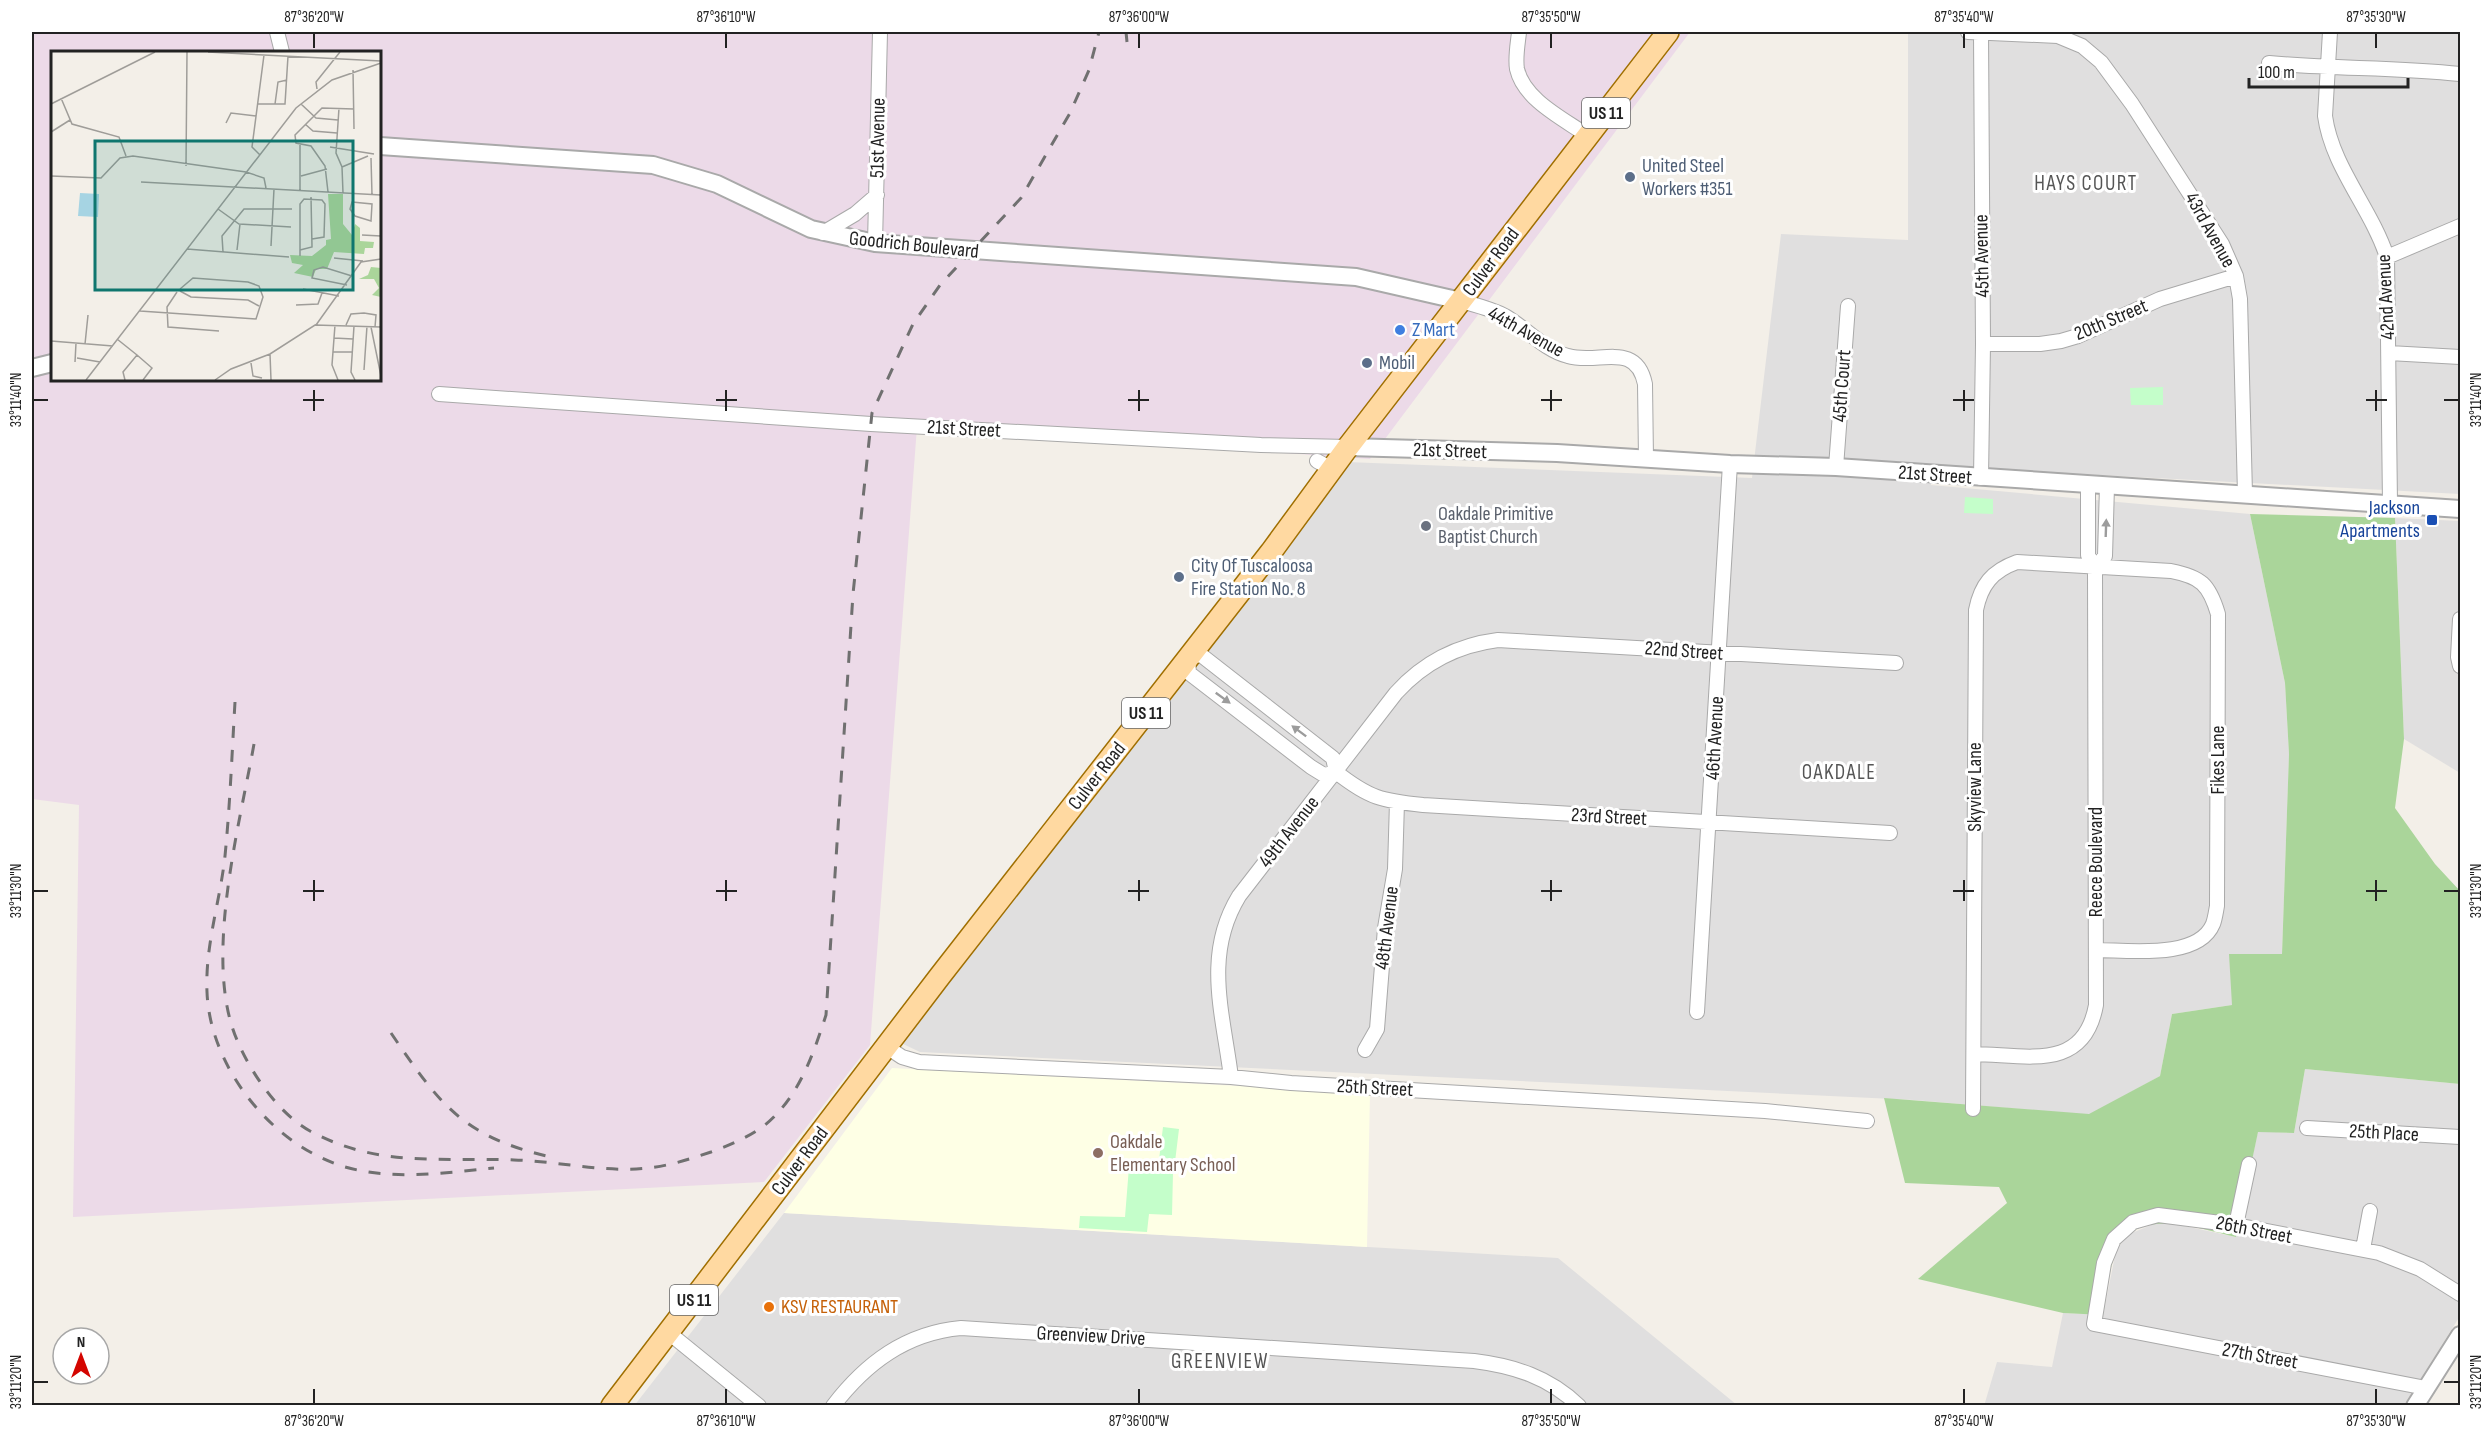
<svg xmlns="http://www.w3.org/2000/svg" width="2492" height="1437" font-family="'Sofia Sans Condensed',sans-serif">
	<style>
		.residential { fill: #e0dfdf }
		.industrial { fill: #ecdae8; fill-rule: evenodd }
		.education { fill: #feffe5 }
		.forest { fill: #aad59a }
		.park { fill: #c4feca }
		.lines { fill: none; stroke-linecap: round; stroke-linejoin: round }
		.minor-casing { stroke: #a9a9a9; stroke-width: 16 }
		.tertiary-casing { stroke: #a9a9a9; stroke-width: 20 }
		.primary-casing { stroke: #a06f00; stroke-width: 24 }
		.minor { stroke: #fff; stroke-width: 14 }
		.tertiary { stroke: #fff; stroke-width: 16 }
		.primary { stroke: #ffd9a1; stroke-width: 21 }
		.rail { stroke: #707070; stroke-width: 3; stroke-dasharray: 12 12; stroke-linecap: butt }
		.oneway { fill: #9c9c9c }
		.ticks { fill: none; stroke: #222; stroke-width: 2 }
		.service-dot { fill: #5c6f8a; stroke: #fff; stroke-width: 2 }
		.shop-dot { fill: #3f7fe0; stroke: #fff; stroke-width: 2 }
		.transit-dot { fill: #1a4fb4; stroke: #fff; stroke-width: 2 }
		.worship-dot { fill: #6b7280; stroke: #fff; stroke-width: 2 }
		.education-dot { fill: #8d6e63; stroke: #fff; stroke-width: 2 }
		.food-dot { fill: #e8710a; stroke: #fff; stroke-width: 2 }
		.labels { text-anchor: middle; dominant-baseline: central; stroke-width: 6; stroke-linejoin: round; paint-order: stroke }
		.shield { fill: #fff; stroke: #646464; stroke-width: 1.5 }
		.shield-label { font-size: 18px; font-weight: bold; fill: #222 }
		.street-label { font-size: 20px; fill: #222; stroke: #fff }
		.service-label { font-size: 20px; fill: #4e5e75; stroke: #fff; text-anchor: start }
		.shop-label { font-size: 20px; fill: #366cbe; stroke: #fff; text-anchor: start }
		.transit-label { font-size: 20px; fill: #164399; stroke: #fff; text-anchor: end }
		.worship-label { font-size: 20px; fill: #5b616d; stroke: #fff; text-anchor: start }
		.education-label { font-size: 20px; fill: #785e54; stroke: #fff; text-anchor: start }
		.food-label { font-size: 20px; fill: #c56008; stroke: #fff; text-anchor: start }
		.neighbourhood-label { font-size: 21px; letter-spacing: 1.5px; fill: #555; stroke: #fff }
		.inset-road { fill: none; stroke: #9f9d99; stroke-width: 1.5 }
		.view { fill: #0f766e; fill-opacity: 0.15; stroke: #0f766e; stroke-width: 3 }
		.inset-edge { fill: none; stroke: #222; stroke-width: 3 }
		.neatline { fill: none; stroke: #222; stroke-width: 2 }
		.ticks-label { font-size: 15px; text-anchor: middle; fill: #222 }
	</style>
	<rect width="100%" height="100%" fill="#f3efe8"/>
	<path class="residential" d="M 1908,32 L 2460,32 L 2460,494 L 1930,466 L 1931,485 L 2250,514 L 2285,683 L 2289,754 L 2282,954 L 2232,1005 L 2172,1014 L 2160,1076 L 2089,1115 L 1914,1100 L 920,1052 L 901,1043 L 1347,462 L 1752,478 L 1781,234 L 1908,240 Z
		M 2395,518 L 2460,521 L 2460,773 L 2404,739 Z
		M 2305,1069 L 2460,1084 L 2460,1316 L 2404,1405 L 1984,1406 L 1997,1362 L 2052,1367 L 2063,1313 L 2103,1315 L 2116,1251 L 2127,1235 L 2161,1221 L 2236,1237 L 2258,1131 L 2294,1133 Z
		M 784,1213 L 1558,1258 L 1737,1405 L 634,1406 Z"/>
	<path class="industrial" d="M 32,32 L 1690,32 L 1370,459 L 917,427 L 870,1045 L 764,1182 L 73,1217 L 79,805 L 32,799 ZM 52,52 L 380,52 L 380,380 L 52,380 Z"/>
	<path class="education" d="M 892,1068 L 1370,1093 L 1367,1247 L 784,1213 Z"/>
	<path class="forest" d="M 2250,514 L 2395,518 L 2404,739 L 2395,808 L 2435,864 L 2460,891 L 2460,1084 L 2305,1069 L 2294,1133 L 2258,1132 L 2236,1237 C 2200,1229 2135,1205 2116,1252 C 2108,1271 2107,1295 2103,1315 L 2063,1313 L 1918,1279 L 2007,1203 L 1999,1187 L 1905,1183 L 1884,1098 L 2089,1114 L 2160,1076 L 2172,1014 L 2232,1005 L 2229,954 L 2282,954 L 2289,754 L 2285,683 Z"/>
	<path class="park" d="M 2163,387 L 2163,405 L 2131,405 L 2130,388 Z
		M 1965,497 L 1993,499 L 1993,514 L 1964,513 Z
		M 1163,1127 L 1179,1129 L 1174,1170 L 1158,1168 Z
		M 1129,1167 L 1173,1173 L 1172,1215 L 1149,1214 L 1147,1232 L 1079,1228 L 1080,1216 L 1125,1217 Z"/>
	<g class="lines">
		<g class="minor-casing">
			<path id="minor" d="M 277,32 L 282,52
				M 1519,32 C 1518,43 1515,57 1517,69 C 1524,100 1564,119 1588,136
				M 1968,32 L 2058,36 L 2082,46 L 2101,62 L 2132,104 L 2222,244 L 2236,276 L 2240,299 L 2245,494
				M 2330,32 L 2325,116 C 2332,167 2371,208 2387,257 L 2390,504
				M 1981,33 L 1983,344 L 1981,478
				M 2269,63 C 2333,69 2397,67 2460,74
				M 823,233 L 855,214 L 877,195
				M 875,243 L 880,32
				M 2387,257 L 2460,226
				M 1461,301 C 1475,305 1492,309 1505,316 C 1526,328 1544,350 1568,356 C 1598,365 1636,340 1645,384 L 1646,459
				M 1983,344 L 2040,344 L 2061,341 L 2078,336 L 2160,299 L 2236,276
				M 2389,353 L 2460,357
				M 439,394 L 871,424 L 1261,445 L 1348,447
				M 1317,461 L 1332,469
				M 1836,467 L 1848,306
				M 2095,568 L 2105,556 L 2107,486
				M 2460,619 L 2458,657 L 2460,666
				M 1336,772 L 1324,775 L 1311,767 L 1189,673 L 1188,657 L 1201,655 L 1333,758 L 1336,772 C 1369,798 1382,801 1423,805 L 1890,833
				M 1697,1012 L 1730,464
				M 887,1047 L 902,1057 L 919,1062 L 1231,1077 L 1291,1083 L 1765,1111 L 1867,1121
				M 1365,1050 L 1377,1029 L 1385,928 L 1395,869 L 1397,802
				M 1975,1054 C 2027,1055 2084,1072 2096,1005 L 2095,568 L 2088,555 L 2088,485
				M 1231,1077 C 1223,1013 1203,955 1239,896 L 1396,693 C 1424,662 1458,645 1498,640 L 1896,663
				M 1973,1109 L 1976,610 C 1981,585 1992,571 2017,562 L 2171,571 C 2201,577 2209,584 2218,614 L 2217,906 C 2216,911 2215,919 2213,924 C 2198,960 2128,950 2096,950
				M 2307,1128 L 2460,1137
				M 2236,1225 L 2249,1164
				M 2363,1249 L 2370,1211
				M 669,1333 L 759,1406
				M 2426,1388 L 2094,1324 L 2104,1263 L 2114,1239 L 2133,1222 L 2158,1215 L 2236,1225 L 2379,1253 L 2420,1269 L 2460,1294
				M 833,1406 C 866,1363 906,1333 961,1328 L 1474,1361 C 1514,1366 1549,1377 1579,1406"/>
		</g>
		<g class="tertiary-casing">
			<path id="tertiary" d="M 380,146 L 653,165 L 717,184 L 811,229 L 875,243 L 1356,277 L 1461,301
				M 32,368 L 52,363
				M 1348,447 L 1557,453 L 1730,464 L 1836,467 L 2460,509
				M 2415,1406 L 2460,1335"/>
		</g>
		<g class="primary-casing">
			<path id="primary" d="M 612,1406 L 940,976 L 1271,552 L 1348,447 L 1668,32"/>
		</g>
		<use href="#minor" class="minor"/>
		<use href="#tertiary" class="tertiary"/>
		<use href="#primary" class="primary"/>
		<path class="rail" d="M 1126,32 L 1127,42
			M 235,702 C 232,753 230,805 225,856 C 220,902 205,945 207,992 C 210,1073 282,1158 363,1171 C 405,1179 452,1172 494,1168
			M 254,744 C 239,828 203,961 237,1040 C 251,1073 278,1113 310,1131 C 378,1168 441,1157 514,1160 C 558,1161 603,1173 647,1168 C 669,1166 690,1159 711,1152 C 730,1145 749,1137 765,1125 C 799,1097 813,1055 826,1015 L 853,594 L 872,413 L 913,324 L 940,285 L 1021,198 L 1070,113 L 1089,70 L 1099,32
			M 391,1033 C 440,1105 463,1137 551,1157"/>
	</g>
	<defs><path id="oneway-solid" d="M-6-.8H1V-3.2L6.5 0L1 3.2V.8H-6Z" transform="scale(1.5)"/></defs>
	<g class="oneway">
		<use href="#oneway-solid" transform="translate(2106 528) rotate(-88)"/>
		<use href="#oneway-solid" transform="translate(1223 698) rotate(36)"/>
		<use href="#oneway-solid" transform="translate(1299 731) rotate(-143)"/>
	</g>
	<path class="ticks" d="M 314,33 L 314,48M 726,33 L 726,48M 1139,33 L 1139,48M 1551,33 L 1551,48M 1964,33 L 1964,48M 2376,33 L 2376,48M 314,390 L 314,411M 726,390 L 726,411M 1139,390 L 1139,411M 1551,390 L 1551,411M 1964,390 L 1964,411M 2376,390 L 2376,411M 33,400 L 48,400M 303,400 L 324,400M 716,400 L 737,400M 1128,400 L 1149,400M 1541,400 L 1562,400M 1953,400 L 1974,400M 2366,400 L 2387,400M 2444,400 L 2459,400M 314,880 L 314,901M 726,880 L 726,901M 1139,880 L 1139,901M 1551,880 L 1551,901M 1964,880 L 1964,901M 2376,880 L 2376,901M 33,891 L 48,891M 303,891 L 324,891M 716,891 L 737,891M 1128,891 L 1149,891M 1541,891 L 1562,891M 1953,891 L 1974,891M 2366,891 L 2387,891M 2444,891 L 2459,891M 33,1382 L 48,1382M 2444,1382 L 2459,1382M 314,1389 L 314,1404M 726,1389 L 726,1404M 1139,1389 L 1139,1404M 1551,1389 L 1551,1404M 1964,1389 L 1964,1404M 2376,1389 L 2376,1404"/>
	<g class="service-dot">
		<circle cx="1630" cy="177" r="6"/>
		<circle cx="1367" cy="363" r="6"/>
		<circle cx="1179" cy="577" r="6"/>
	</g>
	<circle class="shop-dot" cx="1400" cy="330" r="6"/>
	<rect class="transit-dot" x="2426" y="514" width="12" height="12" rx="3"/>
	<circle class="worship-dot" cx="1426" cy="526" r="6"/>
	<circle class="education-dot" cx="1098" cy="1153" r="6"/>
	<circle class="food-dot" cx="769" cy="1307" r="6"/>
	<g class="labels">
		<g class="shield">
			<rect x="1582" y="98" width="48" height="30" rx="4.5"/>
			<rect x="1122" y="698" width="48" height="30" rx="4.5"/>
			<rect x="670" y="1285" width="48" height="30" rx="4.5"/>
		</g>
		<g class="shield-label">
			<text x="1606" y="113">US 11</text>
			<text x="1146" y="713">US 11</text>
			<text x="694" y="1300">US 11</text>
		</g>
		<g class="street-label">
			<text transform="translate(878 138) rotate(-89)">51st Avenue</text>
			<text transform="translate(2210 230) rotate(61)">43rd Avenue</text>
			<text transform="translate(914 245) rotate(6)">Goodrich Boulevard</text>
			<text transform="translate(1982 256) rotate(-91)">45th Avenue</text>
			<text transform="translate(1491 262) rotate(-53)">Culver Road</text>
			<text transform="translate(2386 297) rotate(-93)">42nd Avenue</text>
			<text transform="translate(2111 320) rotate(-23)">20th Street</text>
			<text transform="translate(1526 332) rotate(29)">44th Avenue</text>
			<text transform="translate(1842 386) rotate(-86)">45th Court</text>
			<text transform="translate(964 429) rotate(3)">21st Street</text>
			<text transform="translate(1450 451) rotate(2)">21st Street</text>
			<text transform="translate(1935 475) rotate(4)">21st Street</text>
			<text transform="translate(1684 651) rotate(4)">22nd Street</text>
			<text transform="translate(1715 738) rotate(-87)">46th Avenue</text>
			<text transform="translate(2218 760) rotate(-90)">Fikes Lane</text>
			<text transform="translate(1097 776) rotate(-52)">Culver Road</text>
			<text transform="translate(1975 787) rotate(-90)">Skyview Lane</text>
			<text transform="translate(1609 817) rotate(3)">23rd Street</text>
			<text transform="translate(1289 832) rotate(-52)">49th Avenue</text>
			<text transform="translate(2096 862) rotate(-90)">Reece Boulevard</text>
			<text transform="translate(1387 928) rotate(-83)">48th Avenue</text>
			<text transform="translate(1375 1088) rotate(3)">25th Street</text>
			<text transform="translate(2384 1133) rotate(3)">25th Place</text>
			<text transform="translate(800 1161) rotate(-53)">Culver Road</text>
			<text transform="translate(2254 1230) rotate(11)">26th Street</text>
			<text transform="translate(1091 1336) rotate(3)">Greenview Drive</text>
			<text transform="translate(2260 1356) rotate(10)">27th Street</text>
		</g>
		<g class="service-label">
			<text x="1642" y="166">United Steel<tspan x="1642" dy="23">Workers #351</tspan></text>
			<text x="1379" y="363">Mobil</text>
			<text x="1191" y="566">City Of Tuscaloosa<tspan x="1191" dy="23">Fire Station No. 8</tspan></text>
		</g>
		<g class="shop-label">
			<text x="1412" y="330">Z Mart</text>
		</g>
		<g class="transit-label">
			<text x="2420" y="508">Jackson<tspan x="2420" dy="23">Apartments</tspan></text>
		</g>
		<g class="worship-label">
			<text x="1438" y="514">Oakdale Primitive<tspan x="1438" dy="23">Baptist Church</tspan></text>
		</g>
		<g class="education-label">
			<text x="1110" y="1142">Oakdale<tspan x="1110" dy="23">Elementary School</tspan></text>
		</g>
		<g class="food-label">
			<text x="781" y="1307">KSV RESTAURANT</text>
		</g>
		<g class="neighbourhood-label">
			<text x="2086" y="183">HAYS COURT</text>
			<text x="1839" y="772">OAKDALE</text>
			<text x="1220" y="1361">GREENVIEW</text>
		</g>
	</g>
	<g transform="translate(51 51)">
		<rect width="330" height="330" fill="#f3efe8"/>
		<path d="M 277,143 L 292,143 L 292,173 L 301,184 L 304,173 L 309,177 L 309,190 L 323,191 L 322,197 L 314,197 L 313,203 L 283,201 L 276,218 L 265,218 L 262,226 L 243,222 L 252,214 L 241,212 L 239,204 L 261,205 L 275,194 L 275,189 L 280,188 ZM 320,216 L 330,217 L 330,246 L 321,244 L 328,237 L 323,228 L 308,228 L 317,224 Z" fill="#aad59a"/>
		<path d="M 29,142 L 48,143 L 47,166 L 27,165 Z" fill="#a6d4e3"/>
		<path class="inset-road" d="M 157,1 L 330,10M 302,19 L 303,78M 266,38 L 265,31 L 289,1M 10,47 L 21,73 L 68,86 L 75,105M 0,53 L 104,1M 207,53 L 234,53 L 237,5M 224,53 L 227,31 L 236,29M 250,53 L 265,67 L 287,69M 288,57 L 285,102 L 291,116 L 292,142M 175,72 L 180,62 L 205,65M 254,73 L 262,80 L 286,82M 0,81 L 19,69M 249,93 L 249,139M 279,96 L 323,103M 209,104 L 201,96 L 213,4M 320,107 L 321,144M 135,115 L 136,1M 291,116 L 317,105M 0,125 L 50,127 L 69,107 L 82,105 L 195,121 L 213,127 L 215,137M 250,125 L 276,118M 90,131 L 330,144M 277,141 L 274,115 L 260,95 L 245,92 L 244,84 L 271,57 L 303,58M 301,151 L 321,153 L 320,170 L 304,165 L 299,158 ZM 167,158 L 188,173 L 240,176M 311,184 L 330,185M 220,195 L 223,138M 136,198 L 238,206M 186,199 L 189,173M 249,199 L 261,196 L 260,146M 172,201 L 171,185 L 193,158 L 241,158M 249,205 L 249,153 L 253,148 L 271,149 L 274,153 L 273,186 L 261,188M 283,207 L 312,210M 296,234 L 261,227 L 263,219 L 272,216 L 301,225M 252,238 L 288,245M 129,240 L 140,246 L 197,249 L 208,255M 126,241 L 116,256 L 117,276 L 168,280M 245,254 L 267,253 L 271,242M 89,260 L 205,268 L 212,246 L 208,235 L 197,231 L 142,227 L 129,238M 265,274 L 310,211 L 330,208M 284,274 L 281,314 L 287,329M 295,274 L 300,263 L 313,262 L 325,264 L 324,276M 303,275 L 300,321 L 304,329M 320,276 L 330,325M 283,287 L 302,288M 66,288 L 86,304M 0,290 L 62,295M 34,293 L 37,264M 282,301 L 301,301M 219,303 L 220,329M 26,307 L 49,311M 24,311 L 25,292M 200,312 L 202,325 L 211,327M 313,319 L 316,275M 35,329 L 245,57 L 281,29 L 330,12M 74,329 L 72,321 L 86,304 L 101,317 L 92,329M 164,329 L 180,318 L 219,303 L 264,274 L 330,276"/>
		<path class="view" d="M 44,90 L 302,90 L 302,239 L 44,239 Z"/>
		<rect width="330" height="330" class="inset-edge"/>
	</g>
	<rect width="2492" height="1437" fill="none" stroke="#ffffff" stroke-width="66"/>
	<g transform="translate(81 1356)"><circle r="28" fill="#ffffff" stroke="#a7a7a7" stroke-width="1.5"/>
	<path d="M0-4.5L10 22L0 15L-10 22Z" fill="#d40500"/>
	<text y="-9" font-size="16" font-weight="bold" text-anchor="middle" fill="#222222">N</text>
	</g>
	<path d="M2249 78v9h159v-9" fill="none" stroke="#222222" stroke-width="3"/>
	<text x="2258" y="78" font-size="18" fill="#222222" stroke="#ffffff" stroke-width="4.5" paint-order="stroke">100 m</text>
	<rect x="33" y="33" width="2426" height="1371" class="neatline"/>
	<g class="ticks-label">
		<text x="314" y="22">87°36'20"W</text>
		<text x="726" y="22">87°36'10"W</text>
		<text x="1139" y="22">87°36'00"W</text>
		<text x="1551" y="22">87°35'50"W</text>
		<text x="1964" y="22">87°35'40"W</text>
		<text x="2376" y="22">87°35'30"W</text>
		<text transform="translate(16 400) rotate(-90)" y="5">33°11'40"N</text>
		<text transform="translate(2476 400) rotate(-90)" y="5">33°11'40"N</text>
		<text transform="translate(16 891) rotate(-90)" y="5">33°11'30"N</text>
		<text transform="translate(2476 891) rotate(-90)" y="5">33°11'30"N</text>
		<text transform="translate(16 1382) rotate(-90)" y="5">33°11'20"N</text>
		<text transform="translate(2476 1382) rotate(-90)" y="5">33°11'20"N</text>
		<text x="314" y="1426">87°36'20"W</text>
		<text x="726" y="1426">87°36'10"W</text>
		<text x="1139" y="1426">87°36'00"W</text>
		<text x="1551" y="1426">87°35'50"W</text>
		<text x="1964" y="1426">87°35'40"W</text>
		<text x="2376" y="1426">87°35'30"W</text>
	</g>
</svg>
